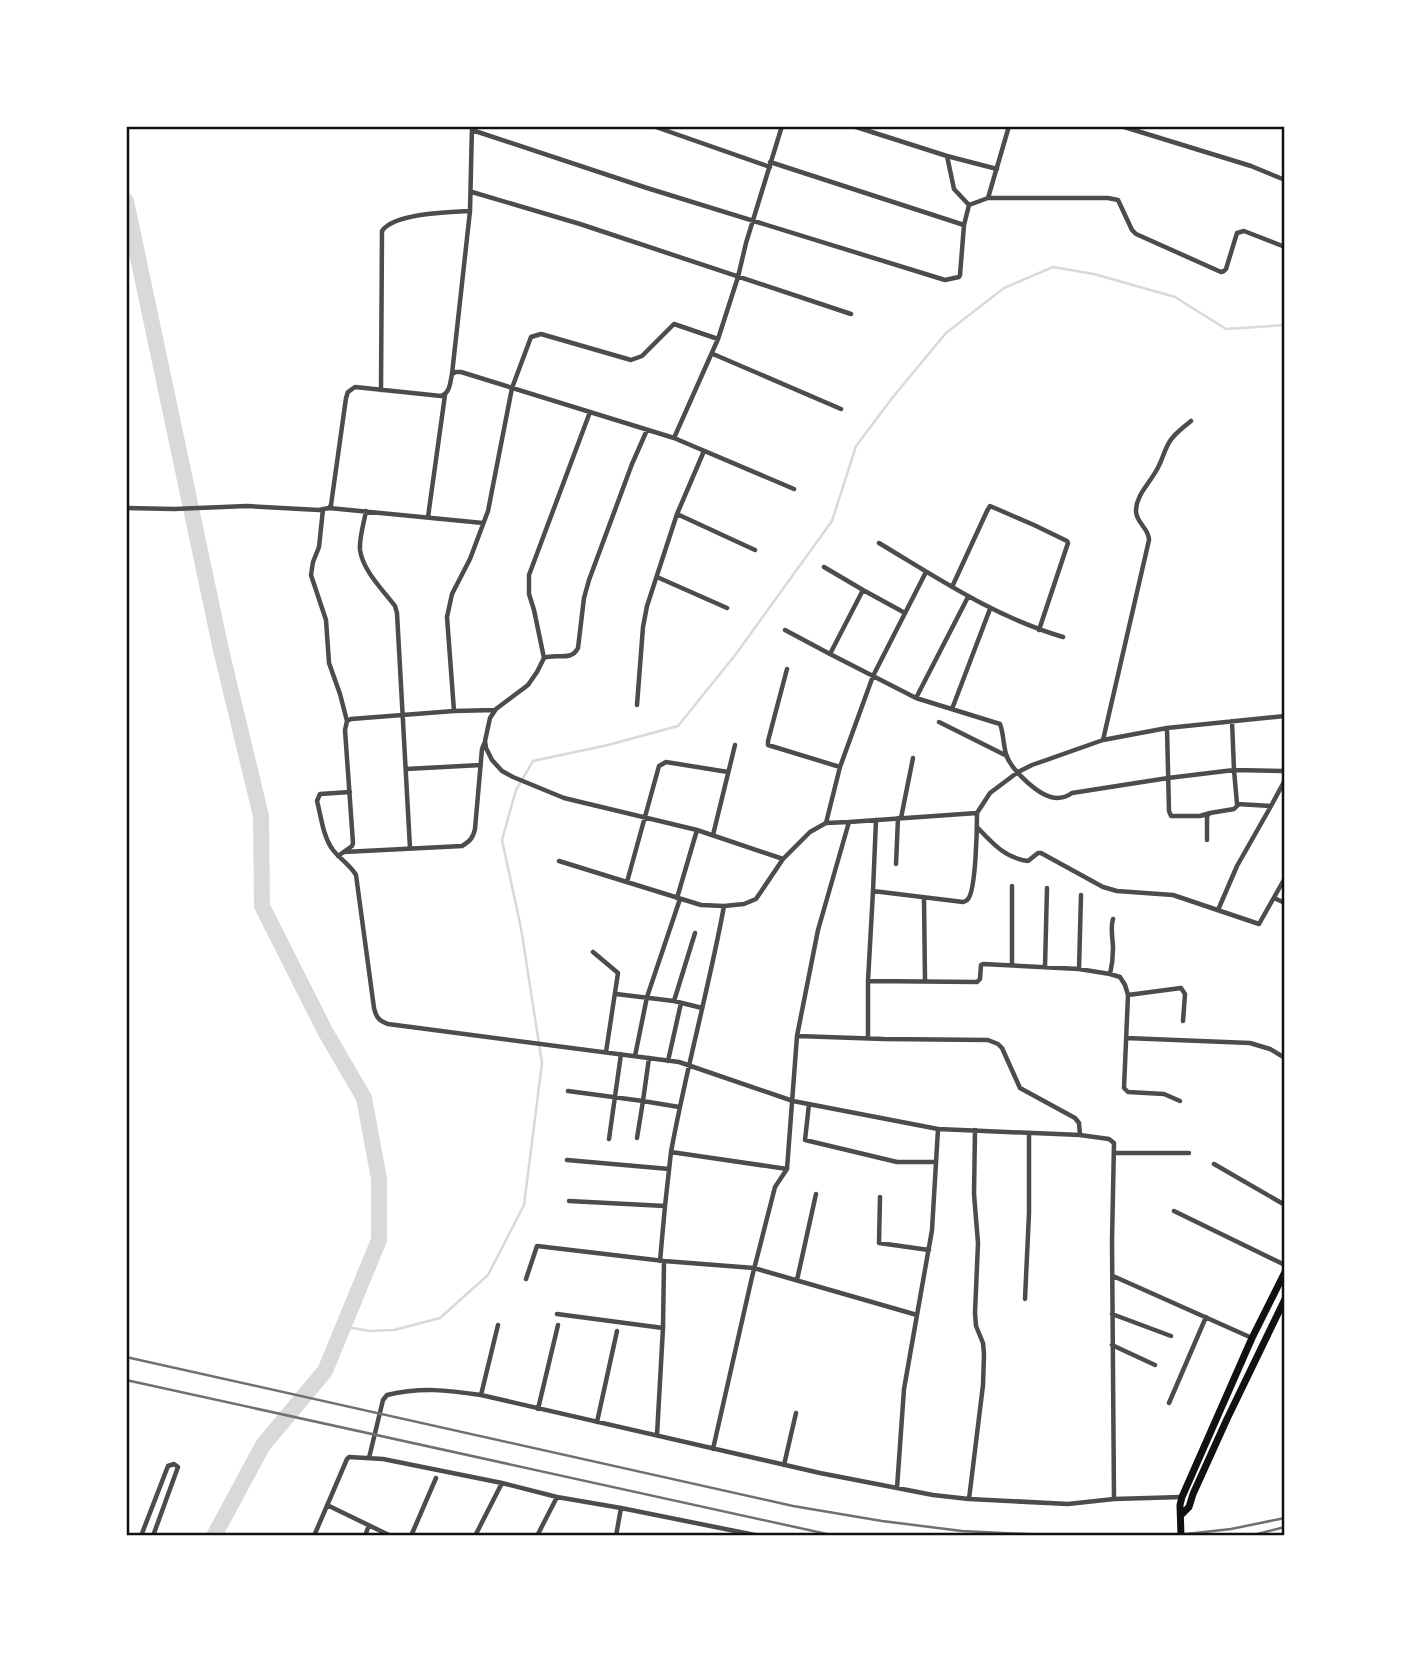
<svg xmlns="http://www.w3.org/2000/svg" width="1411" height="1662" font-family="Arial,sans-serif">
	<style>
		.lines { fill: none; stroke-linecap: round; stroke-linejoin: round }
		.stream { stroke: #d9d9d9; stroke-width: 2.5 }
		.river { stroke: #d9d9d9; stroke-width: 16 }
		.minor { stroke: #4c4c4c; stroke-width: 4.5 }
		.trunk { stroke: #111; stroke-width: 7 }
		.rail { stroke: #707070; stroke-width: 2.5 }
		.neatline { fill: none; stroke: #111; stroke-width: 2.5 }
	</style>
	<rect width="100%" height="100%" fill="#fff"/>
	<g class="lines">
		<path class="stream" d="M 342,1326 L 369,1331 L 394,1330 L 440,1318 L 488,1275 L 524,1205 L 542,1063 L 521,928 L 502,840 L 516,790 L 533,761 L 608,745 L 678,726 L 736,654 L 832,521 L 856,446 L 893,397 L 946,333 L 1004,288 L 1053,267 L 1094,274 L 1175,297 L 1226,329 L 1285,325"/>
		<path class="river" d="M 126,201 L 221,650 L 261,816 L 262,906 L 325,1031 L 364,1098 L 379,1179 L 379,1240 L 325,1371 L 263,1445 L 214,1536"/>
		<path class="minor" d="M 653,126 L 770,167
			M 853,126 L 947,156 L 997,169
			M 1121,126 L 1251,166 L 1285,180
			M 472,130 L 647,188 L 945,280 L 959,277 L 960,275 L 964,225 L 770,162
			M 947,156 L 954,189 L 969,205
			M 472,192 L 580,224 L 851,314
			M 988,198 L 1009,126
			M 964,225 L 969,205 L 988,198 L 1108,198 L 1118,200 L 1132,230 L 1136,234 L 1221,272 L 1224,271 L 1226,269 L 1237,233 L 1244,231 L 1285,247
			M 713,354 L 841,409
			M 452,374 L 470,211 L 472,126
			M 381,390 L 382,231 C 394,213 450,212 470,211
			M 590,412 L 529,575 L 529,594 L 534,610 L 544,658 L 537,672 L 528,685 L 496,709 L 490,718 L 485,741 L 486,748 L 492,760 L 502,771 L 513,777 L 564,798 L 697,830
			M 674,438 L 718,339 L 738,277 L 746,243 L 782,126
			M 126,508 L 174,509 L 247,506 L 319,510 L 329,508 L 331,505 L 346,398 L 348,392 L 355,387 L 441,396 C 450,393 450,383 452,374 L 456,372 L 461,372 L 674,438 L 794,489
			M 329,508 L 483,523
			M 323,509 L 319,547 L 313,562 L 311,575 L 326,620 L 329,663 L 340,694 L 347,721
			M 366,511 C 364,523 359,538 360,550 C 363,571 383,590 395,606 L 397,613 L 410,848
			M 677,514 L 755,550
			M 428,517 L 445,395
			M 879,543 C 939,579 995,617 1063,637
			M 824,567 L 863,590 L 905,613
			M 657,577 L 727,608
			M 952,587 L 987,511 L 990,506 L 1034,525 L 1067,541 L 1068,543 L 1039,630
			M 863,590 L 830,654 L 916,698 L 1000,724 C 1004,734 1003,747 1007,757 C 1013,771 1040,798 1057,798 C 1062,798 1068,796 1072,793 L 1168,778 L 1234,770 L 1237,804 L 1271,806 L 1237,866 L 1218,910
			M 785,630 L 830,654
			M 544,658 C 556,653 571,662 578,648 L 584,598 L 589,580 L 632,464 L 647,430
			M 787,669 L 768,741 L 768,745 L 840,767
			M 916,698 L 968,597
			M 637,705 L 643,627 L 647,606 L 677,514 L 704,451
			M 952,709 L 990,609
			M 454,711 L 447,617 L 452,594 L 470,559 L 488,511 L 512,388 L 531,337 L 541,334 L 631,360 L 642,356 L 674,324 L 718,339
			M 1232,721 L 1234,770 L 1285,771
			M 939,722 L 1007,756
			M 1167,728 L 1169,811 L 1171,816 L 1200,816 L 1210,813
			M 1103,740 L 1149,540 C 1149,528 1136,523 1136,511 C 1136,495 1149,484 1156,471 C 1162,462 1164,450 1170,441 C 1175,433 1184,427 1191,421
			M 406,769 L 481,765
			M 350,792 L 320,794 L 317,801 C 321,816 323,837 333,850 C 340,859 350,865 356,875 L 374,1008 C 376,1017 379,1021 388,1024 L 679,1062 L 793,1101 L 938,1129 L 932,1230 L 917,1315
			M 1271,806 L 1285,780
			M 977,813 L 990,793 L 1018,772 L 1032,765 L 1103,740 L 1167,728 L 1285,716
			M 901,818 L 913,758
			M 849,822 L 977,813 C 977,827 976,890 968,899 C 967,901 965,901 963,902 L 873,891 L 876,820
			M 826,823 L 840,767 L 873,676 L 926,572
			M 977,827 C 992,843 1005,858 1028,861 L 1038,853 L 1041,853 L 1103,887 L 1117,891 L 1173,895 L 1259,924 L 1285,878
			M 713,835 L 735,745
			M 1207,840 L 1207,816 L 1210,813 L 1234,809 L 1238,805
			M 344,852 L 462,846 C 470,841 473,838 475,829 L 482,749 L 485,742
			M 338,856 L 352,846 L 353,843 L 345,730 L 347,721 L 351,719 L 454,711 L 495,710
			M 559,861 L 701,905 L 724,906
			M 896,864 L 898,818
			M 627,882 L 659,766 L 666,762 L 728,772
			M 677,898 L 697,830 L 783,859
			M 924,898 L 925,981
			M 1274,898 L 1285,903
			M 593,952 L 618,973 L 606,1052
			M 1012,964 L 1012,886
			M 1045,967 L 1047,888
			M 1079,969 L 1081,895
			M 1110,974 C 1112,966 1113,958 1113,949 C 1113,939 1110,928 1113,919
			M 868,981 L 977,982 L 980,979 L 981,965 L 983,964 L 1079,969 L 1110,974 L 1120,977 L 1125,985 L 1128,995 L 1124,1088 L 1128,1092 L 1164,1094 L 1180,1101
			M 616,994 L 674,1001 L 702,1008
			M 1128,995 L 1181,988 L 1185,994 L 1183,1021
			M 674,1001 L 695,933
			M 868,1038 L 868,981 L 873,891
			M 1126,1038 L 1250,1043 L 1270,1049 L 1285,1058
			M 635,1056 L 647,997 L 680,899
			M 649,1058 L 643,1101 L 679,1107
			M 668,1061 L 681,1003
			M 568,1091 L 643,1101 L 637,1138
			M 809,1104 L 805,1140 L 897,1162 L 935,1162
			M 938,1129 L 1080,1135 L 1109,1139 L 1114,1143 L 1112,1241 L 1114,1499
			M 609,1139 L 621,1054
			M 671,1152 C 686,1069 709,988 724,906 L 744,904 L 756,899 L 783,859 L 810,832 L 826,823 L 849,822 L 818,930 L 797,1036
			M 1115,1153 L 1189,1153
			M 567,1160 L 669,1169
			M 1214,1164 L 1285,1205
			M 787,1169 L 797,1036 L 884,1039 L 988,1040 L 998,1044 L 1002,1048 L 1020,1088 L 1075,1118 L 1079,1123 L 1080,1135
			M 880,1197 L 879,1243 L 929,1250
			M 569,1201 L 665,1206
			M 1174,1211 L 1285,1265
			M 660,1261 L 665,1206 L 671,1152 L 787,1169 L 775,1187 L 752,1277 L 713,1449
			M 664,1261 L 754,1268 L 917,1315 L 904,1389 L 897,1488
			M 1113,1276 L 1252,1338
			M 526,1279 L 537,1246 L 664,1261 L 663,1328
			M 797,1280 L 816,1194
			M 1025,1299 L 1029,1213 L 1029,1133
			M 557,1314 L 663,1328 L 657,1435
			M 1112,1314 L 1171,1336
			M 1112,1345 L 1155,1365
			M 481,1395 L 498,1325
			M 1169,1403 L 1206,1317
			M 538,1409 L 558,1325
			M 597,1422 L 617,1331
			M 369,1458 L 383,1400 L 387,1395 C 421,1387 447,1390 481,1395 L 820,1473 L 933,1495 L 969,1499 L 1068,1504 L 1114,1499 L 1182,1497
			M 784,1465 L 796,1413
			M 969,1499 L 983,1385 L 984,1354 L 983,1343 L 976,1326 L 975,1313 L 978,1243 L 974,1194 L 975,1130
			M 327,1505 L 391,1536
			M 141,1536 L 168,1466 L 174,1464 L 178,1467 L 153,1536
			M 314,1536 L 347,1459 L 349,1457 L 383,1459 L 502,1483
			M 365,1536 L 369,1525
			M 411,1536 L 436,1478
			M 475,1536 L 502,1483 L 557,1497 L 621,1508 L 760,1536
			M 537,1536 L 557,1497
			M 616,1536 L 621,1508"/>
		<path class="trunk" d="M 1181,1515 L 1189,1507 L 1193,1494 L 1227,1419 L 1285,1299
			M 1181,1536 L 1180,1505 L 1182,1497 L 1252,1338 L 1285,1272"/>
		<path class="rail" d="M 126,1357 L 793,1506 L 882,1521 L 962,1531 L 1066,1536
			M 126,1380 L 836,1536
			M 1168,1536 L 1231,1529 L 1285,1518
			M 1249,1536 L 1285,1527"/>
	</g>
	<rect width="1411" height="1662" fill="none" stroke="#ffffff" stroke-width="256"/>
	<rect x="128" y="128" width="1155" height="1406" class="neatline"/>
</svg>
